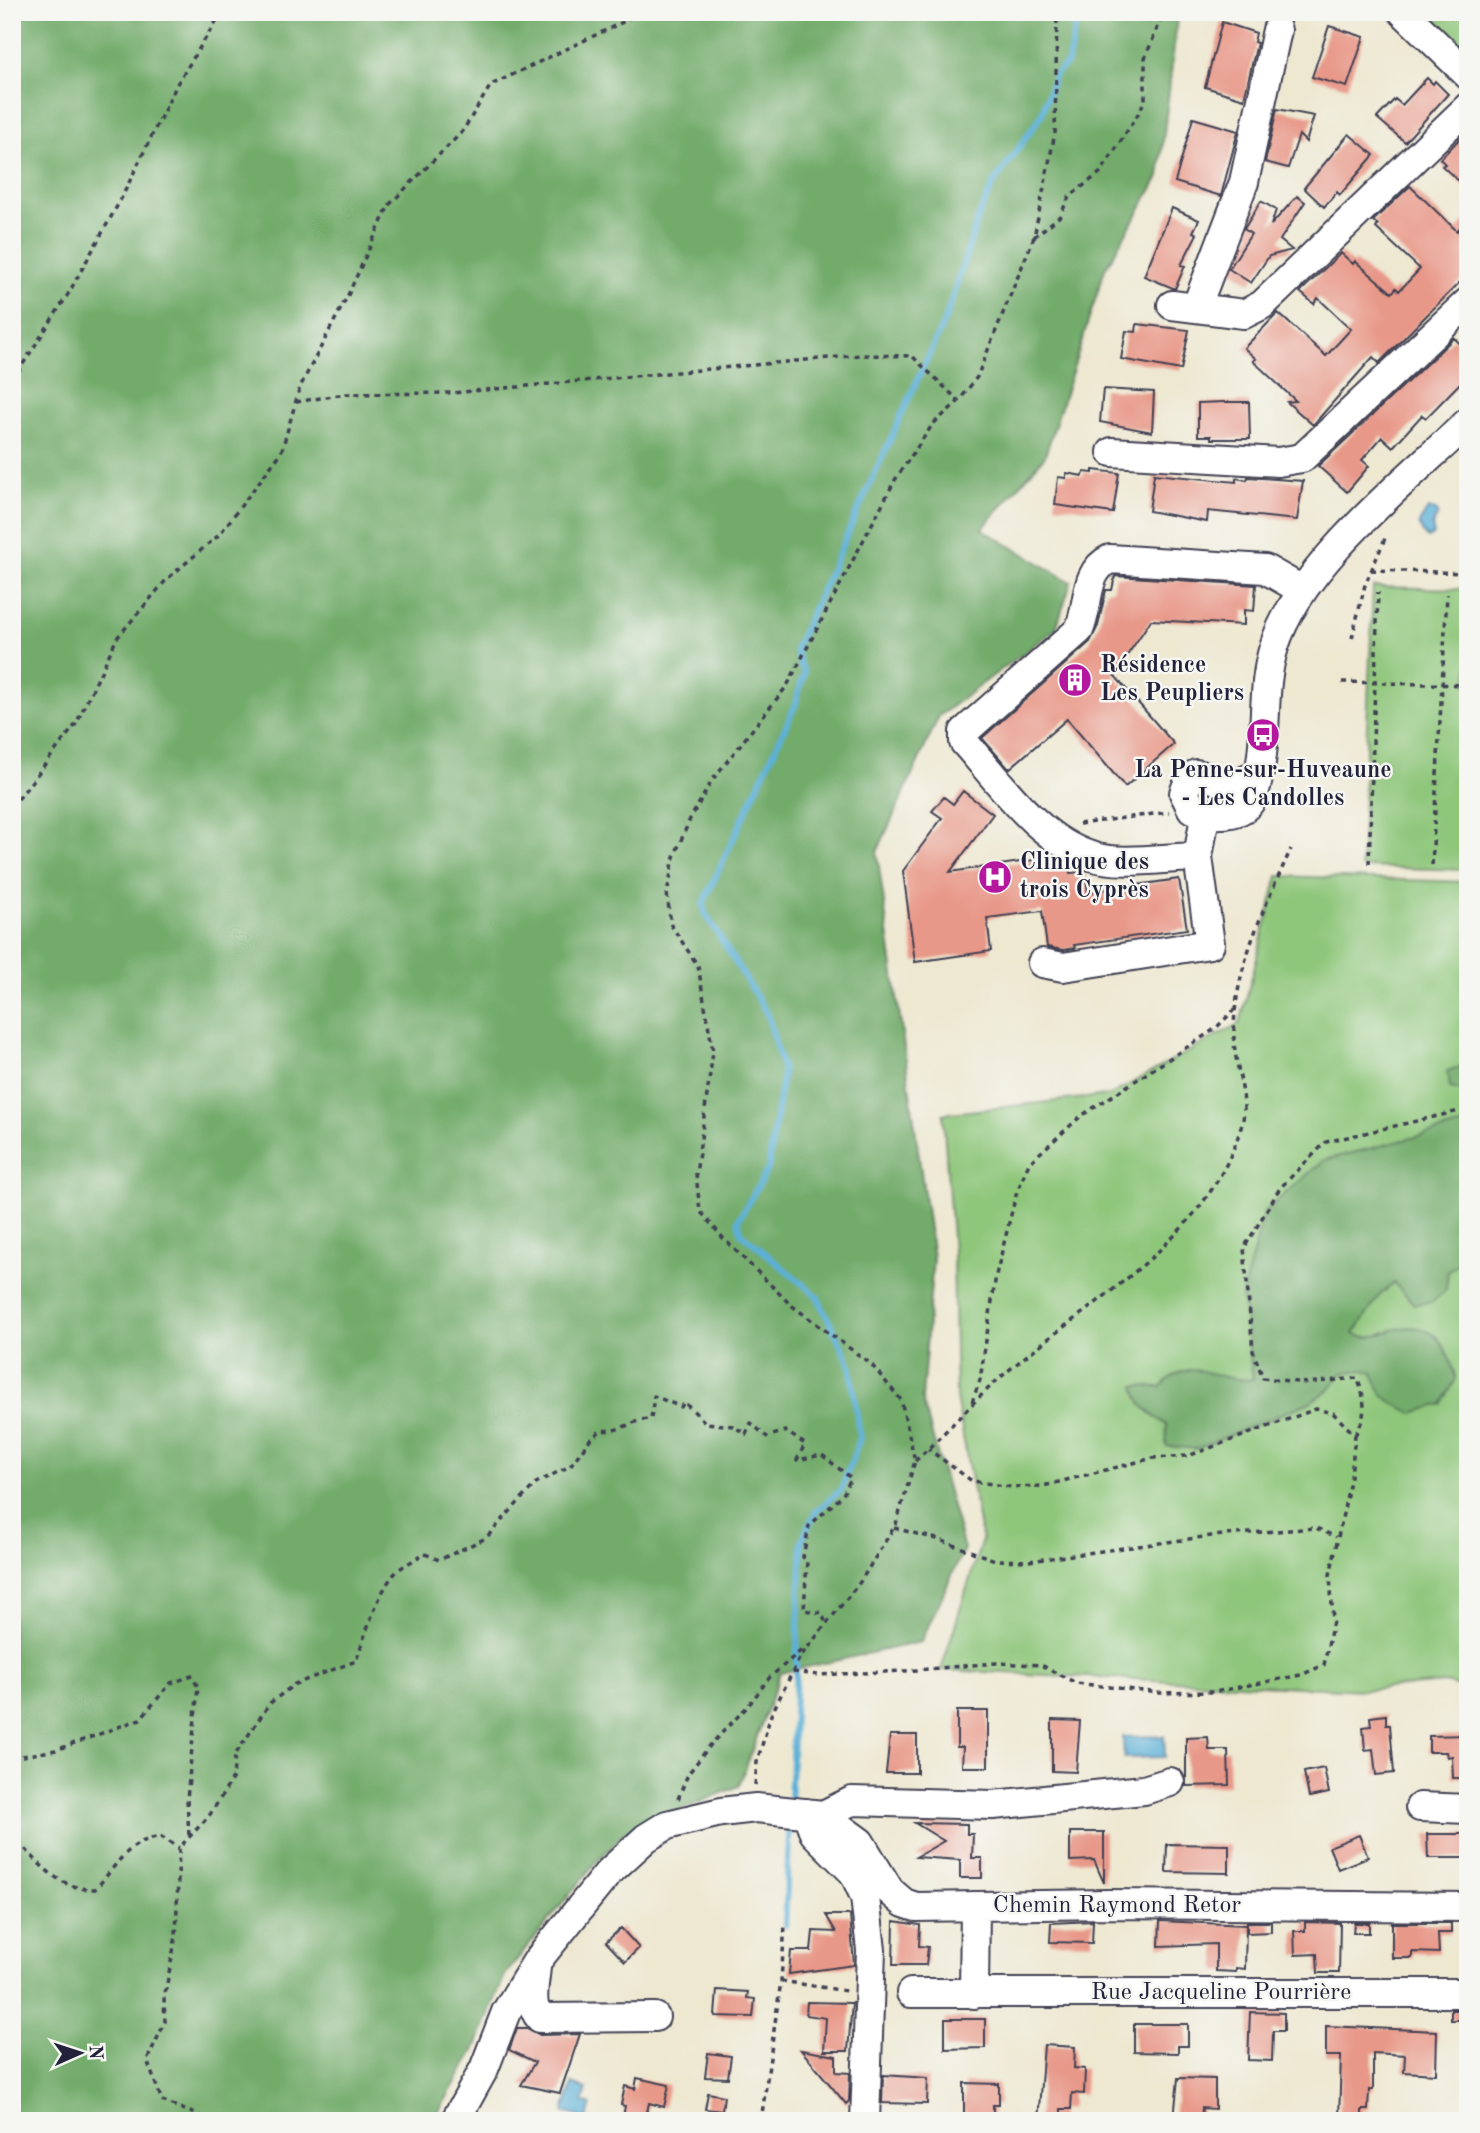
<svg xmlns="http://www.w3.org/2000/svg" width="1480" height="2133" font-family="'Old Standard TT',serif">
	<style>
		.green { fill: #8ec67a; stroke: #58745a; stroke-width: 2 }
		.forest { fill: #72ab6a; stroke: #4a6652; stroke-width: 2 }
		.water { fill: #5bb0d7; stroke: #3e6989; stroke-width: 2 }
		.lines { fill: none; stroke-linecap: round; stroke-linejoin: round }
		.stream { stroke: #5bb0d7; stroke-width: 6 }
		.building { fill: #e89888 }
		.minor-casing { stroke: #414052; stroke-width: 32 }
		.path { stroke: #414052; stroke-width: 3.5; stroke-dasharray: 5 5; stroke-linecap: butt }
		.minor { stroke: #fff; stroke-width: 28 }
		.labels { text-anchor: middle; dominant-baseline: central; stroke-width: 5; stroke-linejoin: round; paint-order: stroke }
		.poi-label { font-size: 24px; font-weight: bold; fill: #22223b; stroke: #f6f6f2; text-anchor: start }
		.street-label { font-size: 24px; fill: #22223b; stroke: #f6f6f2 }
	</style>
	<rect width="100%" height="100%" fill="#f6f6f2"/>
	<filter id="ink" filterUnits="userSpaceOnUse"><feTurbulence type="fractalNoise" baseFrequency=".0143" numOctaves="2"/><feDisplacementMap in="SourceGraphic" scale="14" xChannelSelector="R" yChannelSelector="G"/><feConvolveMatrix kernelMatrix="1 2 1 2 8 2 1 2 1" color-interpolation-filters="sRGB"/></filter>
	<filter id="wash" filterUnits="userSpaceOnUse"><feTurbulence type="fractalNoise" baseFrequency=".00686" numOctaves="4" result="noise"/><feDisplacementMap in="SourceGraphic" scale="28" xChannelSelector="R" yChannelSelector="G"/><feGaussianBlur stdDeviation="1.57" result="paint"/><feColorMatrix in="noise" values="0 0 0 0 0 0 0 0 0 0 0 0 0 0 0 0 0 1.4 0 .05"/><feComposite in="paint" operator="in"/></filter>
	<g filter="url(#wash)">
		<rect width="100%" height="100%" fill="#eee8d1"/>
		<path class="green" d="M 1425,12 L 1468,12 L 1468,53 Z
			M 1373,587 L 1468,589 L 1468,870 L 1361,867 Z
			M 1278,876 L 1468,882 L 1468,1689 L 1445,1683 L 1364,1690 L 941,1670 L 982,1540 L 956,1398 L 953,1251 L 943,1114 L 1110,1095 L 1240,1023 Z"/>
		<path class="forest" d="M 12,12 L 1178,12 L 1159,177 L 1105,269 L 1045,456 L 982,529 L 1071,582 L 1056,629 L 939,716 L 877,852 L 933,1258 L 922,1399 L 964,1549 L 921,1642 L 780,1673 L 739,1786 L 625,1833 L 595,1863 L 505,1975 L 474,2051 L 436,2116 L 456,2121 L 12,2121 Z
			M 1468,1064 L 1468,1093 L 1450,1088 L 1448,1071 Z
			M 1468,1124 L 1468,1256 L 1448,1271 L 1446,1290 L 1432,1302 L 1414,1304 L 1394,1283 L 1379,1296 L 1354,1334 C 1376,1341 1376,1334 1396,1329 C 1436,1320 1447,1346 1456,1379 L 1442,1404 L 1413,1413 C 1392,1404 1377,1396 1373,1372 L 1362,1370 L 1342,1373 L 1330,1389 L 1310,1402 L 1197,1449 L 1166,1446 L 1167,1425 C 1150,1414 1139,1407 1135,1386 L 1161,1387 C 1191,1351 1214,1384 1253,1379 L 1242,1295 L 1264,1212 L 1324,1160 Z"/>
		<path class="water" d="M 1428,509 L 1436,510 L 1438,514 L 1432,526 L 1434,534 L 1428,538 L 1423,534 L 1419,523 Z
			M 1164,1736 L 1165,1757 L 1124,1758 L 1123,1737 Z
			M 572,2084 L 587,2089 L 583,2102 L 591,2105 L 587,2119 L 564,2112 Z"/>
		<g class="lines">
			<path class="stream" d="M 790,1804 L 802,1540 L 816,1511 L 841,1490 L 860,1438 L 850,1364 L 817,1296 L 741,1233 L 738,1220 L 768,1169 L 783,1071 L 767,1014 L 705,913 L 703,904 L 795,706 L 804,673 L 795,649 L 946,317 L 979,215 L 994,183 L 1041,116 L 1054,76 L 1068,62 L 1078,12
				M 785,1925 L 790,1818"/>
		</g>
		<g id="blocks">
			<path class="building" d="M 1222,22 L 1256,33 L 1254,42 L 1257,43 L 1244,99 L 1205,87 Z
				M 1329,26 L 1364,37 L 1347,87 L 1312,77 Z
				M 1427,78 L 1433,84 L 1435,81 L 1448,94 L 1405,142 L 1377,118 L 1395,99 L 1402,105 Z
				M 1277,109 L 1314,116 L 1306,142 L 1299,135 L 1288,168 L 1265,162 Z
				M 1193,118 L 1238,131 L 1221,196 L 1175,182 Z
				M 1468,130 L 1468,190 L 1442,166 L 1445,164 L 1440,159 Z
				M 1349,134 L 1374,155 L 1340,195 L 1337,192 L 1324,207 L 1304,188 Z
				M 1410,186 L 1457,231 L 1468,218 L 1468,274 L 1379,363 L 1373,357 L 1313,425 L 1287,402 L 1296,401 L 1253,361 L 1256,359 L 1244,348 L 1278,313 L 1326,356 L 1351,329 L 1318,298 L 1314,304 L 1300,292 L 1341,253 L 1353,264 L 1355,261 L 1392,293 L 1396,288 L 1399,291 L 1420,269 L 1376,228 L 1378,225 L 1373,221 Z
				M 1297,196 L 1305,202 L 1280,240 L 1292,250 L 1269,256 L 1251,283 L 1229,269 L 1251,234 L 1244,229 L 1261,201 L 1276,210 L 1271,225 Z
				M 1172,208 L 1199,220 L 1193,232 L 1197,234 L 1181,265 L 1185,266 L 1175,289 L 1144,276 Z
				M 1137,324 L 1189,330 L 1181,370 L 1121,359 L 1126,331 L 1136,332 Z
				M 1454,338 L 1468,351 L 1468,375 L 1426,418 L 1422,415 L 1393,447 L 1382,437 L 1362,460 L 1369,466 L 1347,492 L 1318,466 Z
				M 1103,389 L 1154,392 L 1152,432 L 1100,422 Z
				M 1224,402 L 1249,402 L 1250,439 L 1211,439 L 1211,436 L 1198,436 L 1198,403 Z
				M 1093,470 L 1119,473 L 1113,513 L 1055,505 L 1058,477 L 1066,478 L 1066,473 L 1083,476 L 1084,472 L 1093,473 Z
				M 1154,474 L 1236,482 L 1236,478 L 1247,480 L 1248,477 L 1303,481 L 1297,520 L 1208,511 L 1207,522 L 1149,511 Z
				M 1115,576 L 1256,585 L 1254,611 L 1244,610 L 1244,625 L 1151,620 L 1114,675 L 1174,744 L 1125,787 L 1067,719 L 1009,769 L 982,738 L 1090,642 L 1098,626 L 1106,590 L 1112,590 Z
				M 963,791 L 993,814 L 950,872 L 1055,857 L 1069,865 L 1070,873 L 1085,872 L 1088,892 L 1179,879 L 1187,929 L 1074,945 L 1075,948 L 1063,950 L 1047,947 L 1042,911 L 987,918 L 991,951 L 915,962 L 903,871 L 942,818 L 932,811 L 944,797 L 953,804 Z
				M 957,1711 L 988,1711 L 988,1767 L 962,1767 L 963,1747 L 957,1747 Z
				M 1386,1715 L 1386,1725 L 1390,1725 L 1394,1773 L 1376,1775 L 1373,1749 L 1365,1750 L 1363,1727 L 1371,1726 L 1370,1717 Z
				M 1052,1720 L 1080,1721 L 1076,1772 L 1052,1771 Z
				M 890,1735 L 917,1735 L 917,1773 L 886,1773 Z
				M 1468,1735 L 1468,1778 L 1453,1778 L 1452,1756 L 1447,1757 L 1446,1752 L 1429,1752 L 1429,1736 Z
				M 1208,1737 L 1209,1750 L 1228,1750 L 1229,1785 L 1186,1786 L 1186,1738 Z
				M 1324,1768 L 1329,1793 L 1309,1797 L 1304,1772 Z
				M 915,1823 L 967,1824 L 967,1834 L 973,1834 L 972,1858 L 982,1858 L 982,1878 L 960,1878 L 960,1860 L 916,1857 L 944,1841 Z
				M 1070,1832 L 1104,1832 L 1104,1883 L 1094,1860 L 1070,1861 Z
				M 1427,1834 L 1468,1834 L 1468,1858 L 1428,1858 Z
				M 1359,1835 L 1368,1857 L 1338,1869 L 1329,1847 Z
				M 1167,1844 L 1229,1845 L 1229,1873 L 1166,1872 Z
				M 826,1915 L 850,1915 L 854,1965 L 789,1974 L 791,1951 L 811,1951 L 813,1931 L 836,1932 Z
				M 894,1921 L 920,1925 L 919,1946 L 928,1947 L 926,1965 L 893,1965 Z
				M 1093,1921 L 1092,1943 L 1050,1942 L 1051,1923 Z
				M 1160,1921 L 1246,1925 L 1245,1969 L 1236,1968 L 1236,1972 L 1216,1971 L 1216,1944 L 1159,1946 Z
				M 1247,1922 L 1271,1922 L 1271,1932 L 1247,1933 Z
				M 1305,1922 L 1340,1923 L 1339,1973 L 1318,1973 L 1317,1954 L 1295,1955 L 1294,1931 L 1305,1931 Z
				M 1354,1923 L 1369,1923 L 1369,1933 L 1353,1933 Z
				M 1392,1923 L 1451,1923 L 1451,1933 L 1438,1933 L 1439,1953 L 1412,1952 L 1412,1958 L 1392,1958 Z
				M 621,1928 L 639,1948 L 625,1962 L 606,1942 Z
				M 717,1990 L 748,1992 L 747,1998 L 755,1999 L 753,2017 L 715,2016 Z
				M 807,2002 L 852,2003 L 848,2051 L 824,2051 L 826,2018 L 806,2015 Z
				M 1451,2010 L 1468,2010 L 1468,2020 L 1451,2020 Z
				M 1250,2012 L 1284,2013 L 1284,2031 L 1273,2031 L 1272,2061 L 1248,2060 Z
				M 945,2019 L 985,2019 L 985,2048 L 945,2049 Z
				M 1134,2024 L 1188,2024 L 1188,2046 L 1178,2046 L 1178,2053 L 1134,2052 Z
				M 1326,2026 L 1437,2031 L 1436,2074 L 1404,2072 L 1405,2055 L 1373,2053 L 1373,2090 L 1369,2090 L 1368,2110 L 1362,2110 L 1362,2120 L 1339,2120 L 1341,2056 L 1326,2056 Z
				M 517,2028 L 527,2028 L 540,2035 L 580,2034 L 560,2093 L 521,2085 L 535,2062 L 509,2050 Z
				M 1044,2045 L 1075,2047 L 1074,2068 L 1085,2069 L 1084,2094 L 1072,2093 L 1071,2109 L 1061,2109 L 1061,2121 L 1038,2121 Z
				M 801,2050 L 836,2056 L 836,2072 L 850,2073 L 849,2101 L 846,2104 Z
				M 708,2053 L 731,2056 L 728,2078 L 705,2077 Z
				M 883,2075 L 928,2078 L 927,2104 L 882,2103 Z
				M 637,2078 L 669,2085 L 664,2107 L 649,2103 L 645,2121 L 623,2117 L 625,2106 L 621,2105 L 625,2086 L 635,2089 Z
				M 1178,2078 L 1215,2079 L 1215,2109 L 1202,2108 L 1201,2120 L 1174,2119 Z
				M 964,2083 L 999,2084 L 999,2105 L 993,2105 L 993,2117 L 964,2116 Z
				M 708,2093 L 724,2096 L 722,2111 L 705,2109 Z"/>
		</g>
	</g>
	<g filter="url(#ink)">
		<use href="#blocks" fill-opacity="0" stroke="#414052" stroke-width="2"/>
		<g class="lines">
			<g class="minor-casing">
				<path id="minor" d="M 1403,12 L 1468,75
					M 1172,305 L 1244,314 L 1262,305 L 1468,107
					M 1196,308 L 1244,182 L 1277,30
					M 1112,452 L 1278,462 L 1302,458 L 1468,302
					M 1196,774 L 1235,785 L 1259,774 C 1257,783 1255,794 1250,802 C 1239,818 1206,816 1192,809 L 1184,793 L 1190,778 Z
					M 1259,774 C 1268,733 1261,688 1274,647 C 1299,565 1406,481 1468,422
					M 1198,857 C 1168,857 1119,866 1091,856 C 1037,839 1000,782 964,742 L 964,732 L 1079,630 C 1090,605 1083,572 1110,559 L 1265,569 L 1302,590
					M 1042,963 L 1063,967 L 1210,944 L 1198,857 L 1205,816
					M 1420,1807 L 1468,1809
					M 807,1813 L 814,1833 L 854,1873 L 865,1897 L 871,1950 L 865,2121
					M 823,1815 L 852,1801 L 993,1805 L 1144,1790 L 1170,1782
					M 536,1967 C 535,1982 528,2006 540,2018 L 655,2017
					M 911,1993 L 1468,1993
					M 974,1994 L 975,1906
					M 455,2121 L 484,2069 L 506,2012 L 537,1961 L 608,1873 L 646,1838 L 667,1825 L 721,1812 L 756,1808 L 823,1815 L 860,1842 L 890,1891 L 904,1903 L 916,1907 L 1109,1904 L 1468,1907"/>
			</g>
			<path class="path" d="M 1450,18 L 1455,12
				M 1466,34 L 1468,33
				M 1034,237 L 1060,216 L 1069,197 L 1101,172 L 1138,114 L 1145,100 L 1145,58 L 1164,12
				M 12,381 L 67,296 L 121,199 L 177,84 L 222,12
				M 296,402 L 345,394 L 452,393 L 861,355 L 912,356 L 959,401
				M 1371,570 L 1468,573
				M 1352,638 L 1365,585 L 1386,536
				M 1342,682 L 1468,685
				M 12,807 L 76,724 L 117,638 L 167,579 L 219,535 L 281,453 L 300,387 L 348,295 L 389,205 L 462,132 L 491,85 L 625,21 L 637,12
				M 1079,824 L 1169,812
				M 1369,864 L 1378,592
				M 1432,865 L 1447,594
				M 972,1402 L 980,1380 L 996,1275 L 1016,1195 L 1029,1163 L 1081,1116 L 1215,1029 L 1237,1007
				M 1355,1435 C 1367,1416 1366,1399 1357,1378 L 1306,1383 L 1263,1378 L 1253,1351 L 1244,1248 L 1280,1188 L 1326,1142 L 1468,1109
				M 915,1461 C 949,1430 978,1395 1014,1366 C 1099,1295 1210,1237 1242,1124 C 1249,1097 1235,1068 1234,1040 C 1232,973 1264,908 1291,849
				M 894,1528 L 937,1539 L 995,1560 L 1029,1561 L 1211,1536 L 1316,1528 L 1336,1537
				M 793,1672 L 818,1675 L 905,1671 L 996,1663 L 1041,1665 L 1076,1683 L 1159,1693 L 1214,1692 L 1301,1675 L 1324,1665 L 1333,1621 L 1330,1575 L 1351,1476 L 1355,1435 L 1333,1413 L 1316,1409 L 1188,1456 L 1153,1458 L 1043,1486 L 1011,1487 L 972,1481 L 928,1449
				M 12,1758 L 56,1750 L 140,1719 L 171,1683 L 192,1676 L 198,1687 L 187,1799 L 189,1836
				M 755,1785 L 757,1762 L 771,1715 L 800,1657 L 860,1582 L 896,1524 L 915,1461 L 901,1400 L 871,1364 L 791,1305 L 723,1238 L 700,1211 L 696,1174 L 713,1052 L 698,966 L 671,925 L 667,894 L 674,857 L 690,819 L 713,779 L 787,686 L 895,480 L 933,424 L 959,401 L 977,377 L 1034,237 L 1055,133 L 1057,12
				M 678,1799 L 688,1774 L 712,1743 L 748,1706 L 770,1677 L 804,1648
				M 12,1834 C 35,1859 58,1891 95,1889 C 118,1865 125,1843 160,1836 L 179,1848
				M 781,1981 L 846,1991
				M 213,2121 L 162,2101 L 147,2060 L 165,2022 L 164,1999 L 176,1936 L 179,1848 L 209,1816 L 225,1791 L 233,1777 L 235,1755 L 270,1703 L 295,1684 L 356,1661 C 364,1638 381,1581 401,1568 C 409,1562 416,1560 423,1553 L 439,1560 L 486,1538 L 536,1483 L 570,1466 L 591,1438 L 602,1430 C 622,1433 631,1419 651,1419 L 654,1396 L 681,1407 L 684,1402 L 706,1423 L 733,1426 L 746,1434 L 751,1423 L 767,1437 L 785,1431 L 805,1444 L 797,1460 L 822,1455 L 851,1478 L 843,1495 L 809,1526 L 803,1557 L 807,1561 L 804,1610 L 822,1613 L 826,1624
				M 761,2121 L 781,1981 L 785,1925"/>
			<use href="#minor" class="minor"/>
		</g>
	</g>
	<defs>
		<g id="building-disc" transform="scale(1.75)"><circle r="9.5" fill="#b5179e" stroke="#f6f6f2"/><path d="M-4-6H4V6H1V3H-1V6H-4ZM-2.5-4.3h1.7v1.8h-1.7ZM.8-4.3h1.7v1.8H.8ZM-2.5-1h1.7V.8h-1.7ZM.8-1h1.7V.8H.8Z" fill="#fff"/></g>
		<g id="bus-disc" transform="scale(1.75)"><circle r="9.5" fill="#b5179e" stroke="#f6f6f2"/><path d="M-5-6H5V4H4V6H2V4H-2V6H-4V4H-5ZM-3.5-4V0h7V-4ZM-3.5 1.2v1.5H-2V1.2ZM2 1.2v1.5H3.5V1.2Z" fill="#fff"/></g>
		<g id="hospital-disc" transform="scale(1.75)"><circle r="9.5" fill="#b5179e" stroke="#f6f6f2"/><path d="M-5-5h3v3.5h4V-5h3V5h-3V1.5h-4V5h-3Z" fill="#fff"/></g>
	</defs>
	<g fill-rule="evenodd">
		<use href="#building-disc" x="1075" y="680"/>
		<use href="#bus-disc" x="1263" y="735"/>
		<use href="#hospital-disc" x="995" y="877"/>
	</g>
	<g class="labels">
		<g class="poi-label">
			<text x="1100" y="666">Résidence<tspan x="1100" dy="28">Les Peupliers</tspan></text>
			<text x="1263" y="771" text-anchor="middle">La Penne-sur-Huveaune<tspan x="1263" dy="28">- Les Candolles</tspan></text>
			<text x="1020" y="863">Clinique des<tspan x="1020" dy="28">trois Cyprès</tspan></text>
		</g>
		<g class="street-label">
			<text x="1117" y="1906">Chemin Raymond Retor</text>
			<text x="1221" y="1993">Rue Jacqueline Pourrière</text>
		</g>
	</g>
	<rect width="1480" height="2133" fill="none" stroke="#f6f6f2" stroke-width="42"/>
	<g transform="translate(80 2053) rotate(87)" stroke="#f6f6f2" stroke-width="5" paint-order="stroke">
	<path d="M0-5L12 26L0 18L-12 26Z" fill="#22223b"/>
	<text y="-10" font-size="19" font-weight="bold" text-anchor="middle" fill="#22223b">N</text>
	</g>
</svg>
